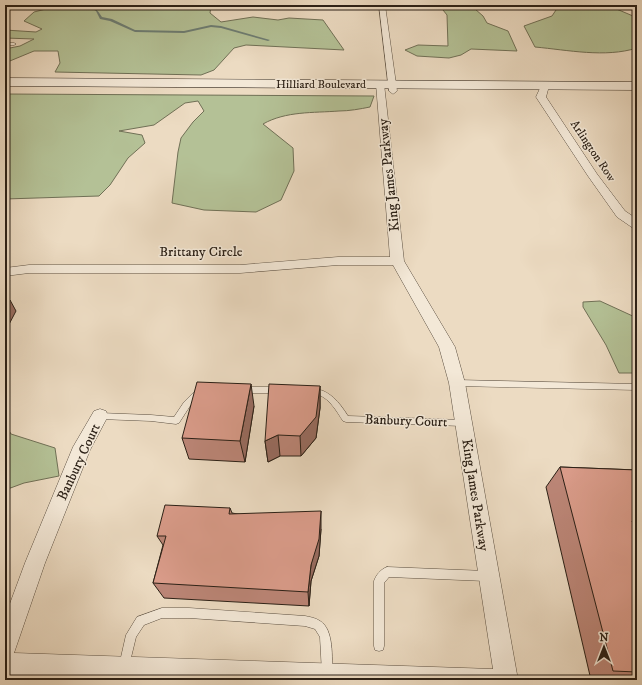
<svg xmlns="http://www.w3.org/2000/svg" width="642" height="685" font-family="'IM FELL DW Pica',serif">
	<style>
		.green { fill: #b4c196; stroke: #707056 }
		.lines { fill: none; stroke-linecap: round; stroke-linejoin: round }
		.stream { fill: #6d7d73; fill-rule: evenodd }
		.service-casing { stroke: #5b4f41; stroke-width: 1 }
		.minor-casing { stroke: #5b4f41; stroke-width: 1 }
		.secondary-casing { stroke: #2b2016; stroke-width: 1 }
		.service { fill: #f3e8d7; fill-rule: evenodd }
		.minor { fill: #f3e8d7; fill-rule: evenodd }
		.secondary { fill: #f3e8d7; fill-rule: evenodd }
		.wall { fill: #bb8576; stroke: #2b2016 }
		.shaded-wall { fill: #986c60; stroke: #2b2016 }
		.building { fill: #d99b89; stroke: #2b2016 }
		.labels { text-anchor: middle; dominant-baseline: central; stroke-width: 3; stroke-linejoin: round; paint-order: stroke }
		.far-street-label { font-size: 12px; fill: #2b2016; stroke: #f3e8d7 }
		.street-label { font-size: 14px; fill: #2b2016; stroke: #f3e8d7 }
	</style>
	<rect width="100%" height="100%" fill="#ecdbc2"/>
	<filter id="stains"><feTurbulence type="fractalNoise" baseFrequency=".005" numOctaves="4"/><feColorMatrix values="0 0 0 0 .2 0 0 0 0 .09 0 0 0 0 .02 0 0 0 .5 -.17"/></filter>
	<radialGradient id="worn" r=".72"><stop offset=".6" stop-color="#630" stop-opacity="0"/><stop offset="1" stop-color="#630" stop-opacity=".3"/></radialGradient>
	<path class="green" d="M 62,5 L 211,5 L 210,13 L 221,22 L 253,17 L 278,20 L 289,18 L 323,20 L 344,50 L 246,45 L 234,48 L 214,70 L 201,75 L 55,72 L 60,63 L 58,51 L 34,51 L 5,63 L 5,49 L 20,46 L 34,39 L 5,38 L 5,30 L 36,32 L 42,29 L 24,21 L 34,12 Z
		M 439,5 L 464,5 L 475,9 L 483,16 L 487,23 L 508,31 L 517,51 L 471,49 L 461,55 L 449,58 L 417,56 L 405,50 L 418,45 L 448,46 L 447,15 Z
		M 555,5 L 607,5 L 633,16 L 637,20 L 637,48 C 605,58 568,50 535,47 L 524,26 L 552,16 L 558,7 Z
		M 5,94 L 374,96 L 370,107 C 360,109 349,111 339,111 C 313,113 286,111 263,124 L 293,148 L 294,171 L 281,200 L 256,212 L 204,210 L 172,203 L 178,152 L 181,138 L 193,122 L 204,111 L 198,101 L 185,103 L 154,125 L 119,131 L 142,135 L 145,143 L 128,158 L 110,185 L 99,196 L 5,199 Z
		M 600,301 L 637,318 L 637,373 L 619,373 L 606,345 L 583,307 L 583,302 Z
		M 5,424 L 11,434 L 55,448 L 59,476 L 24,483 L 5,490 Z"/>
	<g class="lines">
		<path class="stream" d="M 86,5 C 94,5 98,11 102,17 L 112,19 L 135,30 L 184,31 L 211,25 L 221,26 L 270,40 L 268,41 L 221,28 L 211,27 L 184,33 L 135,32 L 110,21 L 100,19 L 96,11 Z"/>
		<g class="service-casing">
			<path id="service" d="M 5,43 L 14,43 L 16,44 L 14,45 L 5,45 Z
				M 457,380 L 637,384 L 637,390 L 457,386 L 454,385 L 453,383 L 454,381 Z
				M 244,387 L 277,387 L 280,388 L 281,390 L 280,392 L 277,393 L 244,393 L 241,392 L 240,390 L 241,388 Z
				M 312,388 C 330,390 339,402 348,416 L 463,420 L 466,421 L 467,423 L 466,425 L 463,426 L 346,422 L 343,421 C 337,412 330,399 319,395 C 316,394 312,394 309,393 L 308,391 L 309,389 Z
				M 199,389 L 202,390 L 203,392 L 202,394 L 190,406 L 179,423 L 176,424 L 151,421 L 100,419 L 97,418 L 96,416 L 97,414 L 100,413 L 151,415 L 174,417 L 184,402 L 196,390 Z
				M 387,567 L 486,571 L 489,573 L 491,576 L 489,579 L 486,581 L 389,577 L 384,583 L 384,646 L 383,650 L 379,651 L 375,650 L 374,646 L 374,581 C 376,575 381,569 387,567 Z
				M 162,608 L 189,608 L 305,616 C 310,617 316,618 320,621 C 334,629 332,659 332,673 L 331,677 L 327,678 L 323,677 L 322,673 L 320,637 L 315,629 L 305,626 L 189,618 L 162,618 L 144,625 L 136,637 L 128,670 L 124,671 L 120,670 L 119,666 L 126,635 L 137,617 Z"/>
		</g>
		<g class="minor-casing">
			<path id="minor" d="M 379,5 L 385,5 L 397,91 L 393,94 L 389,91 Z
				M 380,81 L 384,84 L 404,261 L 455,347 L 465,383 L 518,680 L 142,680 L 5,675 L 5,617 L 25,563 L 73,447 L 94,411 L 100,409 L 106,411 L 108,416 L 90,450 L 45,563 L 14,653 L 493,669 L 449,383 L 439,347 L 393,265 L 338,265 L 240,273 L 29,273 L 5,276 L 5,268 L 29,265 L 240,265 L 338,257 L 390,257 L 376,84 Z
				M 545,83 L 549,86 L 546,97 L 597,174 L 625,211 L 637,219 L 637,229 L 633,228 L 617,217 L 588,176 L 536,97 L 541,86 Z"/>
		</g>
		<g class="secondary-casing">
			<path id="secondary" d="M 5,78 L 637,82 L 637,90 L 5,86 Z"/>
		</g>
		<use href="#service" class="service"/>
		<use href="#minor" class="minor"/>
		<use href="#secondary" class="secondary"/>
	</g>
	<path class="wall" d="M 320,386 L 320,408 L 316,438 L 301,456 L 280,456 L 268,462 L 265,441 Z
		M 254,406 L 245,462 L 189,459 L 182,438 Z
		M 560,467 L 637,470 L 637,680 L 591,680 L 546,487 Z
		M 230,508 L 232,513 L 321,529 L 319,556 L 311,581 L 309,606 L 164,598 L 153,583 L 163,545 L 157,536 Z"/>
	<path class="shaded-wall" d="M 10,300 L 16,311 L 5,332 L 5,309 Z
		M 251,384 L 254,406 L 245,462 L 240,441 Z
		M 320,386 L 320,408 L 316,438 L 301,456 L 300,436 Z
		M 278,435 L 280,456 L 268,462 L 265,441 Z
		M 321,511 L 321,529 L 319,556 L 311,581 L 309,606 L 308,592 L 311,565 Z"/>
	<path class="building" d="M 5,300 L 10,300 L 5,309 Z
		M 197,382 L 251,384 L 240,441 L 182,438 Z
		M 269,384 L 320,386 L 316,417 L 300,436 L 278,435 L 265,441 Z
		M 560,467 L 637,470 L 637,522 L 632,521 L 637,536 L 637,672 L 613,671 Z
		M 165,505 L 230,508 L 229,514 L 321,511 L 319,539 L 311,565 L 308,592 L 153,583 L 166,536 L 157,536 Z"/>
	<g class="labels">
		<g class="far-street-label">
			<text x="321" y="84">Hilliard Boulevard</text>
			<text transform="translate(593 151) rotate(56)">Arlington Row</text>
		</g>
		<g class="street-label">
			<text transform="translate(389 175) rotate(-96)">King James Parkway</text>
			<text x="201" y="252">Brittany Circle</text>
			<text transform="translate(406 421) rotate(2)">Banbury Court</text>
			<text transform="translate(79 462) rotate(-65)">Banbury Court</text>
			<text transform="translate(475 495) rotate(81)">King James Parkway</text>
		</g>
	</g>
	<rect width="642" height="685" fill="none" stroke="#ecdbc2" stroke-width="20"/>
	<rect x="6" y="6" width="630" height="673" fill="none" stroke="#2b2016" stroke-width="2"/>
	<rect x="10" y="10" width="622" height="665" fill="none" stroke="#2b2016"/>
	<g transform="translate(604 647)" stroke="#f3e8d7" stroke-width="3" paint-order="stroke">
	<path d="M0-3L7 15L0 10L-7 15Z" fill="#2b2016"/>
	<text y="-6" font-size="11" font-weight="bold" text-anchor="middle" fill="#2b2016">N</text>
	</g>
	<rect width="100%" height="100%" filter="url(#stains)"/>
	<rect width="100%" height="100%" fill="url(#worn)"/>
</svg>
